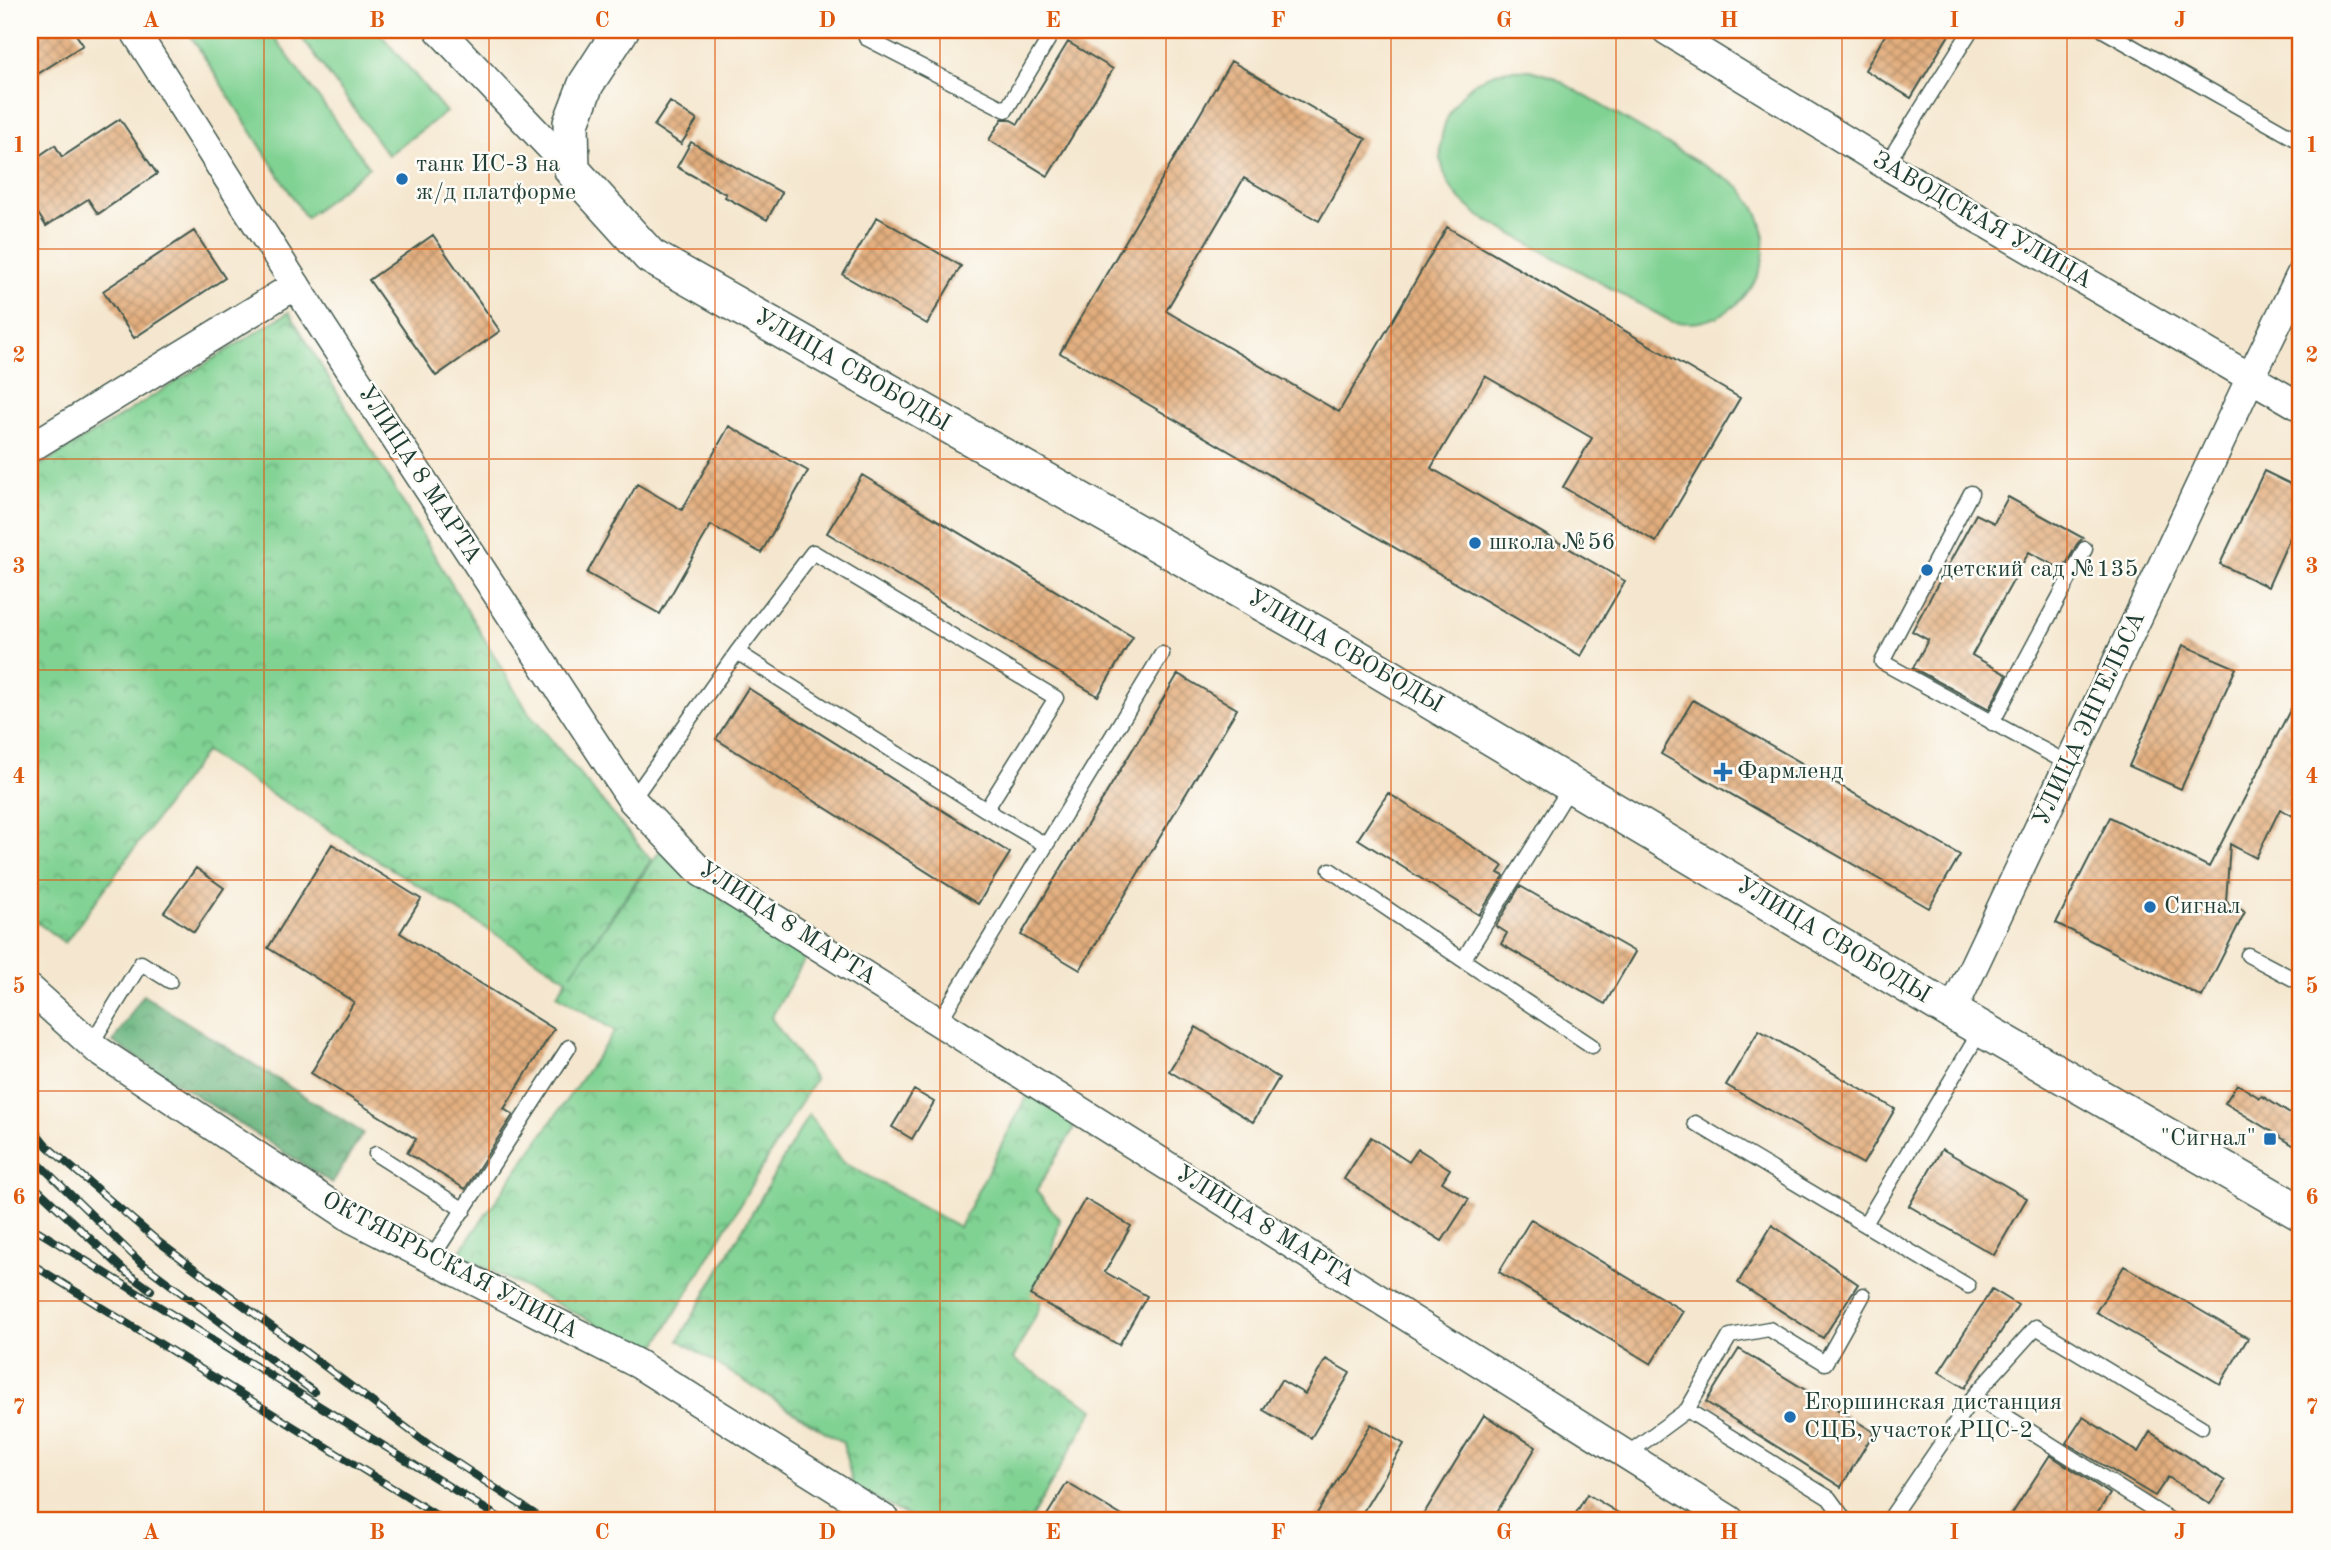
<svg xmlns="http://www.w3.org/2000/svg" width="2331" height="1550" font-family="'Old Standard TT',serif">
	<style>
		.grass { fill: #80d293; stroke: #508864; stroke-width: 2 }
		.forest { fill: url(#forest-crowns); stroke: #447858; stroke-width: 2 }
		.park { fill: url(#park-crowns); stroke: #508864; stroke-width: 2 }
		.building { fill: url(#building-cross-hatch) }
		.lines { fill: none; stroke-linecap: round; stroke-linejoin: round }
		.service-casing { stroke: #3f564b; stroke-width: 17 }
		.minor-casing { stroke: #3f564b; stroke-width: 31 }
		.tertiary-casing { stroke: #3f564b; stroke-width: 38 }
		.service { stroke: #fff; stroke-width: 14 }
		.minor { stroke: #fff; stroke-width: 28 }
		.tertiary { stroke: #fff; stroke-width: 35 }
		.rail-casing { stroke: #1f3d34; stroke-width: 8 }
		.rail { stroke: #fdfcf7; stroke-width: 5; stroke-dasharray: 16; stroke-linecap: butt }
		.grid { fill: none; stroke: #de580e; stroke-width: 2; stroke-opacity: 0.55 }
		.poi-dot { fill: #1f6fb2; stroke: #fdfcf7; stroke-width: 2.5 }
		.labels { text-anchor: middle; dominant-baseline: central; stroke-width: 5; stroke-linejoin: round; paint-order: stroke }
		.poi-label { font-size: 24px; fill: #1f3d34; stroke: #fdfcf7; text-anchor: start }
		.street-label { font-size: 24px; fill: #1f3d34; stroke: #fdfcf7 }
		.neatline { fill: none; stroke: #de580e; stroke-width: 2.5 }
		.grid-label { font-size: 23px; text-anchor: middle; font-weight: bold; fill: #de580e }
	</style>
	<defs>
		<pattern id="forest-crowns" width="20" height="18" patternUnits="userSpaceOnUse" patternTransform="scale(1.75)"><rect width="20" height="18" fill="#68b47d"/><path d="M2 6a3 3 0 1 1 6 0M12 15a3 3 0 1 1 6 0" fill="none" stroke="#559467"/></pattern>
		<pattern id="park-crowns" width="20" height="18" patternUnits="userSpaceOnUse" patternTransform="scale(1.75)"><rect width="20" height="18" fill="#80d293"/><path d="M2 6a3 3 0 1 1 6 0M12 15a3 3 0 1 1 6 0" fill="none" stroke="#68ac79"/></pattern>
		<pattern id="building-cross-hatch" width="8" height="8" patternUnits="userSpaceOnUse" patternTransform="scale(1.75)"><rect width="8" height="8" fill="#e3ae7e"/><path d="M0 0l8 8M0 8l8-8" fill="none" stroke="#b78f68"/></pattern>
	</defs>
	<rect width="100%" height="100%" fill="#fdfcf7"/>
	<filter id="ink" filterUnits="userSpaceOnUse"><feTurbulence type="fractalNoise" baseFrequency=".0143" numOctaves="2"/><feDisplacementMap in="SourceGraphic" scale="14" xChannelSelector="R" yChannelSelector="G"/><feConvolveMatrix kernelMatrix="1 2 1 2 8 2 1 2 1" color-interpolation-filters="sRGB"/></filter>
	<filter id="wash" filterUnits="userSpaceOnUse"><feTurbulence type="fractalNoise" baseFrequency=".00686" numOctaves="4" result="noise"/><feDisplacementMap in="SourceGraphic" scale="28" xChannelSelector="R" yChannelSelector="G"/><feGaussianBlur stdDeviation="1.57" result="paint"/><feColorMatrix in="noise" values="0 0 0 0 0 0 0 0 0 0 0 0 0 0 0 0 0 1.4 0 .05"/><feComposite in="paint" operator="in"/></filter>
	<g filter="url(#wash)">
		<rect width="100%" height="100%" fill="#f5e7cf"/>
		<path class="grass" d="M 187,30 L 269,30 L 369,167 L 306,218 Z
			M 296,30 L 377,30 L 446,112 L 388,155 Z
			M 1530,70 L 1553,77 L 1740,187 C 1750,200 1760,213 1763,230 C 1771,272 1742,314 1699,322 C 1691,324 1681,322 1672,322 L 1479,216 C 1465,204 1451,193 1445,175 C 1429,132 1458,80 1503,71 C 1512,69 1522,70 1530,70 Z"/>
		<path class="forest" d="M 143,995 L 363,1133 L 332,1183 L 113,1042 Z"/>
		<path class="park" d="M 289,312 L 528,712 L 651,860 L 571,974 L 660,851 L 805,959 L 771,1018 L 815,1079 L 652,1352 L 458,1254 L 615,1031 L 557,995 L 567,979 L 205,752 L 65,943 L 30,917 L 30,472 Z
			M 1028,1094 L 1077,1123 L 1036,1191 L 1060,1219 L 1039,1309 L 1013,1359 L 1094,1409 L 1030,1520 L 915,1520 L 853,1486 L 843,1443 L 679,1340 L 809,1114 L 843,1162 L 959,1227 Z"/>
		<g id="blocks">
			<path class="building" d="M 30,30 L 73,30 L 83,45 L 30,79 Z
				M 1888,30 L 1952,30 L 1911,98 L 1865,70 Z
				M 1068,42 L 1113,69 L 1048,176 L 989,140 L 1002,119 L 1009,119 L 1018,124 Z
				M 1231,61 L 1366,139 L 1319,221 L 1244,178 L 1166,311 L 1339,412 L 1447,227 L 1740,398 L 1656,542 L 1563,487 L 1592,438 L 1485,376 L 1431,468 L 1625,581 L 1581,656 L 1060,353 Z
				M 670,102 L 697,120 L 681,144 L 654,126 Z
				M 120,119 L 157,174 L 98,214 L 88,199 L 46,226 L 30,201 L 30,162 L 55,145 L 62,157 Z
				M 691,142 L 782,193 L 767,220 L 725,197 L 726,194 L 677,167 Z
				M 877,217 L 961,266 L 927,324 L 843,275 Z
				M 194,231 L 225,278 L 134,338 L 103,291 Z
				M 433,235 L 500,331 L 436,376 L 369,280 Z
				M 729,426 L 808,471 L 761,553 L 711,525 L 660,614 L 587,573 L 637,484 L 682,510 Z
				M 2264,471 L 2301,489 L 2301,513 L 2268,587 L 2220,564 Z
				M 862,475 L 1133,637 L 1098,696 L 827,533 Z
				M 2008,497 L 2083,538 L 2077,544 L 2063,570 L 2029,552 L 1972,655 L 2007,675 L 1989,709 L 1913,668 L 1928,640 L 1912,631 L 1976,514 L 1994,523 Z
				M 2183,645 L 2236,668 L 2181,789 L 2129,766 Z
				M 1178,674 L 1237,709 L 1080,970 L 1021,935 Z
				M 748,688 L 1010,853 L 978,904 L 716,739 Z
				M 2301,689 L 2301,820 L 2280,809 L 2256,858 L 2230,844 L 2226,902 L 2245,912 L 2202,997 L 2056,923 L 2110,817 L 2209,867 Z
				M 1693,700 L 1960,855 L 1929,908 L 1661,754 Z
				M 1388,793 L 1503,866 L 1498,873 L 1504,876 L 1479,915 L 1358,839 Z
				M 332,844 L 421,899 L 400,933 L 554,1029 L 504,1109 L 513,1115 L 465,1189 L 407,1153 L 416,1139 L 311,1073 L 354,1002 L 268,948 Z
				M 196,868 L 224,888 L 194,932 L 164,912 Z
				M 1520,886 L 1635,952 L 1605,1004 L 1501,944 L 1507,933 L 1496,926 Z
				M 1196,1027 L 1279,1078 L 1253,1122 L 1169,1071 Z
				M 1759,1030 L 1895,1109 L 1863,1164 L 1726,1085 Z
				M 2237,1084 L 2260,1098 L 2262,1096 L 2301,1121 L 2301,1150 L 2225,1103 Z
				M 914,1090 L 934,1102 L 912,1139 L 892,1127 Z
				M 1371,1137 L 1409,1162 L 1418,1149 L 1450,1169 L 1442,1182 L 1469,1199 L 1442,1241 L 1344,1179 Z
				M 1942,1149 L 2027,1198 L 1994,1255 L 1909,1206 Z
				M 1085,1199 L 1131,1226 L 1105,1272 L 1147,1296 L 1119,1345 L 1030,1295 Z
				M 1531,1219 L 1683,1311 L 1651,1364 L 1499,1272 Z
				M 1772,1225 L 1858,1284 L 1823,1338 L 1738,1283 Z
				M 2124,1266 L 2248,1338 L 2220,1384 L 2096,1312 Z
				M 1992,1289 L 2018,1305 L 1965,1388 L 1939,1372 Z
				M 1739,1349 L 1874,1432 L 1841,1487 L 1706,1402 Z
				M 1326,1359 L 1350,1373 L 1311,1438 L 1263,1410 L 1281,1380 L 1305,1394 Z
				M 1484,1415 L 1536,1447 L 1492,1520 L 1420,1520 Z
				M 2083,1417 L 2138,1452 L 2150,1432 L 2225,1481 L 2210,1504 L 2168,1477 L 2155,1496 L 2066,1443 Z
				M 1371,1424 L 1404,1444 L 1358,1520 L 1313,1520 Z
				M 2050,1455 L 2110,1494 L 2093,1520 L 2008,1520 Z
				M 1067,1483 L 1129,1520 L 1044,1520 Z
				M 1587,1494 L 1630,1520 L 1572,1520 Z"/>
		</g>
	</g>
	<g filter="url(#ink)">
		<use href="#blocks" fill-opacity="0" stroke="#3f564b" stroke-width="2"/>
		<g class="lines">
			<g class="service-casing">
				<path id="service" d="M 871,30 L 866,38 L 1006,110 L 1051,35
					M 2103,30 L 2301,142
					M 1886,165 L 1971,30
					M 1971,493 L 1882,662 L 2069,764
					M 1992,723 L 2085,549
					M 632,800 L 737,652 L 813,552 L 1056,698 L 986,810 L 737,652
					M 986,810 L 1046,845
					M 1330,870 L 1463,960 L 1571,786
					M 2248,955 L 2301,983
					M 1463,960 L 1592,1046
					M 939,1022 L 1162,654
					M 91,1044 L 141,963 L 170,981
					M 1695,1123 L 1968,1286
					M 376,1154 L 464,1210
					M 1865,1224 L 1981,1030
					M 431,1259 L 569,1047
					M 1974,1396 L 2170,1520
					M 1687,1410 L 1730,1336 L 1769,1329 L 1825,1363 L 1863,1295
					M 1626,1455 L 1687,1410 L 1829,1498 L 1845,1520
					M 1889,1520 L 1974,1396 L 2036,1327 L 2201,1427"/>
			</g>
			<g class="minor-casing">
				<path id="minor" d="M 134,30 L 323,328 L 632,800 L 702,873 L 1730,1520
					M 439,30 L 572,170
					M 1666,30 L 1886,165 L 2301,407
					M 30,448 L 296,285
					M 30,989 L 99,1051 L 353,1219 L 638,1364 L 886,1520
					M 1952,1012 L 2251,377 L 2301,274"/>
			</g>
			<g class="tertiary-casing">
				<path id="tertiary" d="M 621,30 L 586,84 L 571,123 L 572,170 L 650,256 L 1338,646 L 1952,1012 L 2301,1213"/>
			</g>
			<use href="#service" class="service"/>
			<use href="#minor" class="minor"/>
			<use href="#tertiary" class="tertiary"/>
			<g class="rail-casing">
				<path id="rail" d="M 30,1125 L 48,1147 L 159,1242 L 428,1444 L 544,1520
					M 30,1155 L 139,1261 L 314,1392
					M 30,1182 L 126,1272 L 151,1290
					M 30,1226 L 503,1520
					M 30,1263 L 444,1520"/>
			</g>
			<use href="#rail" class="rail"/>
		</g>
	</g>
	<path class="grid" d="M 264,30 L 264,1520M 489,30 L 489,1520M 715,30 L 715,1520M 940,30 L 940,1520M 1166,30 L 1166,1520M 1391,30 L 1391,1520M 1616,30 L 1616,1520M 1842,30 L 1842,1520M 2067,30 L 2067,1520M 30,249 L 2301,249M 30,459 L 2301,459M 30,670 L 2301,670M 30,880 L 2301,880M 30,1091 L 2301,1091M 30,1301 L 2301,1301"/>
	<g class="poi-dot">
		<circle cx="402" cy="179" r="7"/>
		<circle cx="1475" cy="543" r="7"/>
		<circle cx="1927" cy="570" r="7"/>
		<path d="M1719.5 761.5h7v7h7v7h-7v7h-7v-7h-7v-7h7z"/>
		<circle cx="2150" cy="907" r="7"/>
		<rect x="2263" y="1132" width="14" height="14" rx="3.5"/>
		<circle cx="1790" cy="1417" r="7"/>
	</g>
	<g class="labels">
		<g class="poi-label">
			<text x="416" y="165">танк ИС-3 на<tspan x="416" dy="28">ж/д платформе</tspan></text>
			<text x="1489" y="543">школа №56</text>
			<text x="1941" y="570">детский сад №135</text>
			<text x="1737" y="772">Фармленд</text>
			<text x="2164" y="907">Сигнал</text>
			<text x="2256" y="1139" text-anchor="end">"Сигнал"</text>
			<text x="1804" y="1403">Егоршинская дистанция<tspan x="1804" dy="28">СЦБ, участок РЦС-2</tspan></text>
		</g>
		<g class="street-label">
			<text transform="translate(1982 221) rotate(30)">ЗАВОДСКАЯ УЛИЦА</text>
			<text transform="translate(852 371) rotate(30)">УЛИЦА СВОБОДЫ</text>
			<text transform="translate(419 475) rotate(57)">УЛИЦА 8 МАРТА</text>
			<text transform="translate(1345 652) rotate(30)">УЛИЦА СВОБОДЫ</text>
			<text transform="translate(2090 719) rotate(-65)">УЛИЦА ЭНГЕЛЬСА</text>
			<text transform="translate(787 924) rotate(33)">УЛИЦА 8 МАРТА</text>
			<text transform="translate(1833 941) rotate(31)">УЛИЦА СВОБОДЫ</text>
			<text transform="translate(1265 1227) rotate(32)">УЛИЦА 8 МАРТА</text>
			<text transform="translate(450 1266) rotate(28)">ОКТЯБРЬСКАЯ УЛИЦА</text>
		</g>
	</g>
	<rect width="2331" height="1550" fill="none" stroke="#fdfcf7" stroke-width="77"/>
	<rect x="38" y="38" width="2254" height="1474" class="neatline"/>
	<g class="grid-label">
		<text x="151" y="27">A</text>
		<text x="377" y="27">B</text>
		<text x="602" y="27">C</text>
		<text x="827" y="27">D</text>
		<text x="1053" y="27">E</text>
		<text x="1278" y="27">F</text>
		<text x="1504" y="27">G</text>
		<text x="1729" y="27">H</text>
		<text x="1954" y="27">I</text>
		<text x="2180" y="27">J</text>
		<text x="19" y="152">1</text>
		<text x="2312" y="152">1</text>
		<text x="19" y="362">2</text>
		<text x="2312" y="362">2</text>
		<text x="19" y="573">3</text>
		<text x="2312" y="573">3</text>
		<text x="19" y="783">4</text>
		<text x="2312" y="783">4</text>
		<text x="19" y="993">5</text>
		<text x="2312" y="993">5</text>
		<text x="19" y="1204">6</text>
		<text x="2312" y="1204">6</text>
		<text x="19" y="1414">7</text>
		<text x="2312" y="1414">7</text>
		<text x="151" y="1539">A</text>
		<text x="377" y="1539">B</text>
		<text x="602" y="1539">C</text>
		<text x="827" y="1539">D</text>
		<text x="1053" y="1539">E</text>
		<text x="1278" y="1539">F</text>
		<text x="1504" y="1539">G</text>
		<text x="1729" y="1539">H</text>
		<text x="1954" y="1539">I</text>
		<text x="2180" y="1539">J</text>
	</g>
</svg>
